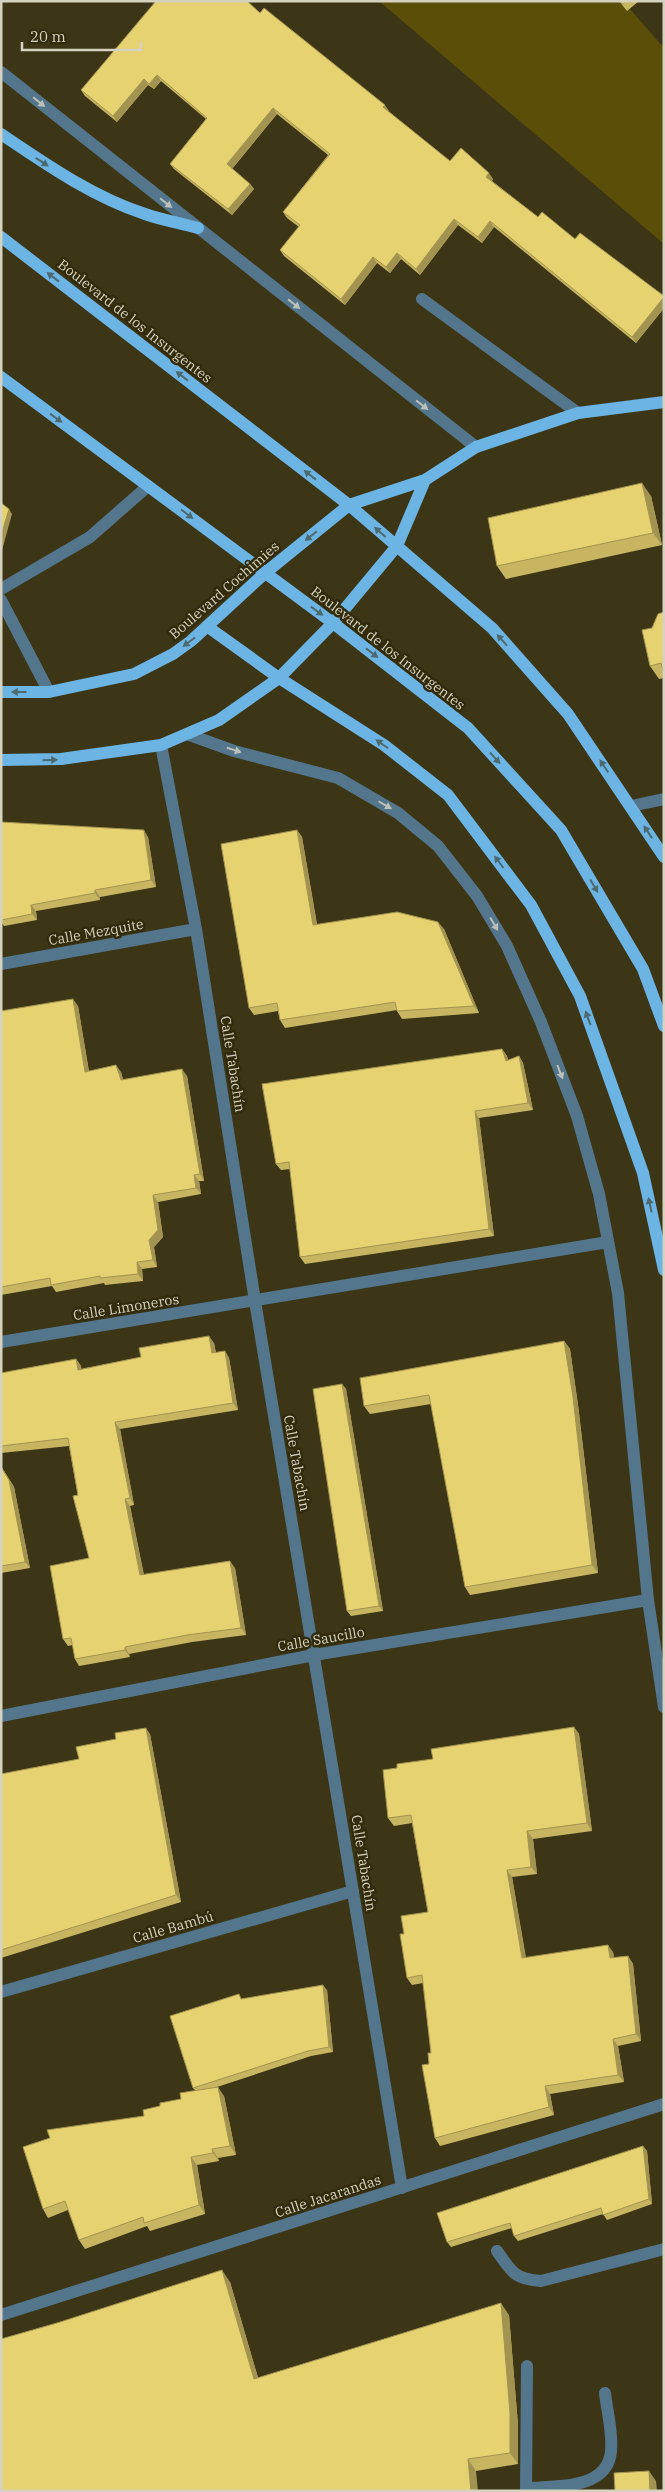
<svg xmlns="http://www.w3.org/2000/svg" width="665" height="2492" font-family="'IBM Plex Serif',serif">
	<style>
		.green { fill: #5b4e09 }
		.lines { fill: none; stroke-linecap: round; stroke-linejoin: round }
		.minor { stroke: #54768d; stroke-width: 12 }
		.major { stroke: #6bb4e4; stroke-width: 12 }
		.wall { fill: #c7b562 }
		.shaded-wall { fill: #a29350 }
		.building { fill: #e7d272; stroke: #a29350 }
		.oneway { fill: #bcc0b6 }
		.oneway2 { fill: #4c696d }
		.labels { text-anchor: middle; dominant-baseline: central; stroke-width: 5; stroke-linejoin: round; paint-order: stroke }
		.street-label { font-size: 14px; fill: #d6d2c0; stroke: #322b0c }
	</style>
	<rect width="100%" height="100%" fill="#3c3617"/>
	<path class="green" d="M 379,1 L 623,1 L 664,48 L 664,244 Z"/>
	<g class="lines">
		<path class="minor" d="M 1,72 L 476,447
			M 422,299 L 578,413
			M 1,589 L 90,537 L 148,486
			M 1,600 L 49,692
			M 187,734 L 234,751 L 338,778 L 398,813 L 438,846 L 477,896 L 507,946 L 541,1022 L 577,1116 L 599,1194 L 618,1293 L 648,1600 L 664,1707
			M 161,745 L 196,929 L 255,1301 L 402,2188
			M 631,806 L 664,799
			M 1,964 L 196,929
			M 1,1342 L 608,1242
			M 1,1716 L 314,1655 L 648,1600
			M 1,1992 L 353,1891
			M 497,2251 C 512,2272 514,2279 541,2281 L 664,2249
			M 1,2315 L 664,2104
			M 527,2488 C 555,2486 608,2490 611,2451 C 613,2433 607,2411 605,2393
			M 526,2491 L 527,2366"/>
		<path class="major" d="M 1,134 C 47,165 93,197 145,214 C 162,220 180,223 198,228
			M 1,237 L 349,505 L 492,628 L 568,714 L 664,857
			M 1,377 L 333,623 L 468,728 L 561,830 L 643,969 L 664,1026
			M 208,627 L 279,678 L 384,745 L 448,795 L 531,905 L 580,996 L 643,1173 L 664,1270
			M 1,692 L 49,692 L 134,674 L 173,654 L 191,641 L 265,573 L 349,505 L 425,480 L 476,447 L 578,413 L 664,402
			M 1,760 L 61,759 L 161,745 L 219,720 L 279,678 L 333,623 L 397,546 L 425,480"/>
	</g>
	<path class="wall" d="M 619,1 L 639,1 L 627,11 Z
		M 260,13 L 389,111 L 388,112 L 450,161 L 493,179 L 492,181 L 538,217 L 575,239 L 664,296 L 664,308 L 636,343 L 494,227 L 482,243 L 458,225 L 420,275 L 401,259 L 390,273 L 377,263 L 345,305 L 284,256 L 280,250 L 299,227 L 287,218 L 283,212 L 328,155 L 277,114 L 232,169 L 250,184 L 254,189 L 232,215 L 174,169 L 170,164 L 206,119 L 161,81 L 154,89 L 148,85 L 117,122 L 85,96 L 81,90 Z
		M 651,496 L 662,545 L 506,579 L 497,566 Z
		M 664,612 L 664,678 L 659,679 L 650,666 L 652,628 Z
		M 1,822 L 148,837 L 156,887 L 100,897 L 100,900 L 36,911 L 37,920 L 4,926 L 1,922 Z
		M 297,830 L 302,837 L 317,924 L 444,929 L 479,1013 L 402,1019 L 397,1011 L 397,1010 L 285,1028 L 280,1020 L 278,1011 L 254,1015 L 249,1008 Z
		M 78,1006 L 89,1071 L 121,1072 L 123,1080 L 187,1076 L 204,1181 L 199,1181 L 201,1194 L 158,1202 L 163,1237 L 154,1247 L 157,1267 L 142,1269 L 143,1281 L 105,1285 L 104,1283 L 56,1292 L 52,1286 L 1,1295 L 1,1011 Z
		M 502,1049 L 507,1056 L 508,1060 L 519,1056 L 523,1063 L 533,1110 L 479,1118 L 494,1236 L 305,1264 L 300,1257 L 290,1169 L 281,1170 L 276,1164 Z
		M 564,1341 L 570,1349 L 578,1405 L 598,1573 L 470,1595 L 465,1587 L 431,1404 L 370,1414 L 364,1406 Z
		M 214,1343 L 216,1353 L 225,1351 L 229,1358 L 238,1410 L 120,1429 L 134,1505 L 130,1506 L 144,1575 L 235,1568 L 246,1635 L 192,1642 L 129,1654 L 130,1657 L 79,1666 L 75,1659 L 73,1645 L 68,1646 L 63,1639 L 89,1558 L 69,1446 L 1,1453 L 1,1373 L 76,1359 L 81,1366 L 81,1369 Z
		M 342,1384 L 346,1389 L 383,1611 L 351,1616 L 347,1611 Z
		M 1,1466 L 14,1487 L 30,1568 L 1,1573 Z
		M 574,1727 L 579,1734 L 592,1831 L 533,1839 L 537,1874 L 512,1877 L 526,1958 L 613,1952 L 614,1958 L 628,1956 L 633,1964 L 641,2041 L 618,2046 L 624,2082 L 550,2094 L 554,2115 L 440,2146 L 435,2138 L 429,2064 L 431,2053 L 423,1983 L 412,1985 L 407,1978 L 404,1934 L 428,1912 L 412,1823 L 394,1826 L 388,1818 L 397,1768 Z
		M 150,1734 L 181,1902 L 1,1958 L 1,1774 L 79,1759 Z
		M 327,1990 L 333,2052 L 311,2056 L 211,2089 L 224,2096 L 236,2155 L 218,2158 L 219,2161 L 197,2165 L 205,2214 L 150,2231 L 147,2226 L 85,2249 L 79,2240 L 68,2210 L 48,2218 L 43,2209 L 144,2116 L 160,2106 L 181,2099 L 196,2091 L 193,2088 L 242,1999 Z
		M 643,2146 L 647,2151 L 652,2204 L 607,2220 L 603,2214 L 518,2241 L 514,2236 L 512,2228 L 451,2247 L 447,2242 Z
		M 230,2282 L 258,2378 L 509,2315 L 518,2425 L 518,2464 L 476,2471 L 1,2491 Z"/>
	<path class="shaded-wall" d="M 157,75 L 161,81 L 154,89 L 149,84 Z
		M 144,79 L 148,85 L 117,122 L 113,116 Z
		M 385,105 L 389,111 L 387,113 L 383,107 Z
		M 273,108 L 277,114 L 231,170 L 227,164 Z
		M 489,173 L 493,179 L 490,183 L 486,177 Z
		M 250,184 L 254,189 L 232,215 L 228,209 Z
		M 454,219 L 458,225 L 420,275 L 416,269 Z
		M 490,221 L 494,227 L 482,243 L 478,237 Z
		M 397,253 L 401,259 L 390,273 L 386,267 Z
		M 373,257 L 377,263 L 345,305 L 341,299 Z
		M 664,297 L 664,308 L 636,343 L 632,337 Z
		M 642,483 L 651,496 L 662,545 L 653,533 Z
		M 9,509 L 12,514 L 1,554 L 1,536 Z
		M 144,830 L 148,837 L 156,887 L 151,880 Z
		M 297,830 L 302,837 L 318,932 L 313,925 Z
		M 95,890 L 100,897 L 100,900 L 95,893 Z
		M 31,905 L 36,911 L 37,920 L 32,914 Z
		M 438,922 L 444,929 L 479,1013 L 474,1006 Z
		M 73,999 L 78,1006 L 90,1079 L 85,1072 Z
		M 502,1049 L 507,1056 L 511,1068 L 506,1061 Z
		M 519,1056 L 523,1063 L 533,1110 L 528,1103 Z
		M 116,1065 L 121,1072 L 125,1087 L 121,1080 Z
		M 182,1069 L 187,1076 L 204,1181 L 200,1174 Z
		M 475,1111 L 479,1118 L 494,1236 L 489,1229 Z
		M 194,1175 L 199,1181 L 201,1194 L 196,1188 Z
		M 153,1195 L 158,1202 L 163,1237 L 154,1247 L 157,1267 L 153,1260 L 149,1240 Z
		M 137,1262 L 142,1269 L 143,1281 L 138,1274 Z
		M 209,1336 L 214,1343 L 217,1360 L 212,1353 Z
		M 564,1341 L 570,1349 L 578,1405 L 598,1573 L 592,1565 Z
		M 225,1351 L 229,1358 L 238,1410 L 233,1403 Z
		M 76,1359 L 81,1366 L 83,1377 L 78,1370 Z
		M 342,1384 L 346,1389 L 383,1611 L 379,1606 Z
		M 115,1422 L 120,1429 L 134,1505 L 130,1498 Z
		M 1,1466 L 14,1487 L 30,1568 L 25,1562 Z
		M 125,1499 L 130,1506 L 145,1582 L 140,1575 Z
		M 230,1561 L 235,1568 L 246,1635 L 241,1628 Z
		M 125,1647 L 129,1654 L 130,1657 L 125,1650 Z
		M 574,1727 L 579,1734 L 592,1831 L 587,1823 Z
		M 146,1728 L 150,1734 L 181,1902 L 176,1895 Z
		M 527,1831 L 533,1839 L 537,1874 L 531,1867 Z
		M 507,1870 L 512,1877 L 527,1966 L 522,1958 Z
		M 608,1945 L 613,1952 L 616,1966 L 610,1958 Z
		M 628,1956 L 633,1964 L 641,2041 L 636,2034 Z
		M 323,1985 L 327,1990 L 333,2052 L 329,2047 Z
		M 613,2039 L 618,2046 L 624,2082 L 618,2075 Z
		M 545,2086 L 550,2094 L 554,2115 L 549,2107 Z
		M 218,2087 L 224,2096 L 236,2155 L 230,2146 Z
		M 643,2146 L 647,2151 L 652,2204 L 649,2199 Z
		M 212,2149 L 218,2158 L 219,2161 L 213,2153 Z
		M 191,2157 L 197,2165 L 205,2214 L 199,2205 Z
		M 222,2270 L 230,2282 L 262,2391 L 254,2379 Z
		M 501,2303 L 509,2315 L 518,2425 L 518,2464 L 510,2453 Z
		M 468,2459 L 476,2471 L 478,2491 L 471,2491 Z
		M 649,2471 L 656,2481 L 657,2491 L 650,2491 Z"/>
	<path class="building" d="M 156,1 L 247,1 L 260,13 L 264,8 L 385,105 L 383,107 L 450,161 L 461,148 L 489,173 L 486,177 L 538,217 L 542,212 L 575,239 L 580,233 L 664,296 L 664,297 L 632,337 L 490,221 L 478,237 L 454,219 L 416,269 L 397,253 L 386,267 L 373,257 L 341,299 L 280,250 L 300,225 L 283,212 L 330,154 L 273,108 L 227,164 L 250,184 L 228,209 L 170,164 L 207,118 L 157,75 L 149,84 L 144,79 L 113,116 L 81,90 Z
		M 620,1 L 626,1 L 622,4 Z
		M 642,483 L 653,533 L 497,566 L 488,518 Z
		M 1,503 L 9,509 L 1,536 Z
		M 664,612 L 664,673 L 661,663 L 650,666 L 642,630 L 652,628 L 658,614 Z
		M 1,822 L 144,830 L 151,880 L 95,890 L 95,893 L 31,905 L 32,914 L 1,920 Z
		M 297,830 L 313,925 L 397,912 L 438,922 L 474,1006 L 397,1011 L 395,1002 L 280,1020 L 277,1003 L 249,1008 L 221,844 Z
		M 73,999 L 85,1072 L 116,1065 L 121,1080 L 182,1069 L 200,1174 L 194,1175 L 196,1188 L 153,1195 L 158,1230 L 149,1240 L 153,1260 L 137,1262 L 138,1274 L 100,1278 L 100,1276 L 51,1285 L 50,1278 L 1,1287 L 1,1011 Z
		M 502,1049 L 506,1061 L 519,1056 L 528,1103 L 475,1111 L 489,1229 L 300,1257 L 289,1162 L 276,1164 L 262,1084 Z
		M 209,1336 L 212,1353 L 225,1351 L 233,1403 L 115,1422 L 130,1498 L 125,1499 L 140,1575 L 230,1561 L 241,1628 L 187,1635 L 125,1647 L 125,1650 L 75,1659 L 71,1638 L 63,1639 L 50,1566 L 89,1558 L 73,1496 L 78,1495 L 68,1438 L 1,1446 L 1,1373 L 76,1359 L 78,1370 L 141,1357 L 139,1348 Z
		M 564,1341 L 573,1397 L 592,1565 L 465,1587 L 429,1395 L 364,1406 L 360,1378 Z
		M 342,1384 L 379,1606 L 347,1611 L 313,1389 Z
		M 1,1467 L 9,1480 L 25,1562 L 1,1566 Z
		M 574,1727 L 587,1823 L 527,1831 L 531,1867 L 507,1870 L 522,1958 L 608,1945 L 610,1958 L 628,1956 L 636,2034 L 613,2039 L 618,2075 L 545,2086 L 549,2107 L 435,2138 L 422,2065 L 429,2064 L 428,2053 L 431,2053 L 422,1975 L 407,1978 L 400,1934 L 404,1934 L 401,1916 L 428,1912 L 411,1815 L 388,1818 L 383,1770 L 397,1768 L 397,1764 L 433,1759 L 431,1749 Z
		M 146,1728 L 176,1895 L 1,1950 L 1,1774 L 79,1759 L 76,1747 L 116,1739 L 115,1733 Z
		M 323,1985 L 329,2047 L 308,2051 L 193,2088 L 170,2016 L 239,1994 L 241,1999 Z
		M 218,2087 L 230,2146 L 212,2149 L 213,2153 L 191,2157 L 199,2205 L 144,2223 L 143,2217 L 79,2240 L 65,2201 L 43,2209 L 23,2147 L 50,2138 L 47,2130 L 144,2116 L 143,2110 L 160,2106 L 160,2103 L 181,2099 L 180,2093 Z
		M 643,2146 L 649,2199 L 603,2215 L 601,2208 L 514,2236 L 510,2223 L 447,2242 L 437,2213 Z
		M 222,2270 L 254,2379 L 501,2303 L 510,2413 L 510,2453 L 468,2459 L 471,2491 L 1,2491 L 1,2339 L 57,2323 Z
		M 649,2471 L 650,2491 L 615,2491 L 614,2473 Z"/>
	<defs><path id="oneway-solid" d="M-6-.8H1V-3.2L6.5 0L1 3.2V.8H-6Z" transform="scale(1.25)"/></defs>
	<g class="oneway">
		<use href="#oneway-solid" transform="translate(39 102) rotate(39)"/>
		<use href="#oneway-solid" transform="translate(166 203) rotate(38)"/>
		<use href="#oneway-solid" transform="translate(294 304) rotate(38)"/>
		<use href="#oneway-solid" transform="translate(422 405) rotate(38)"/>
		<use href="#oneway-solid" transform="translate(234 750) rotate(17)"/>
		<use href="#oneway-solid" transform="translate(385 805) rotate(30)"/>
		<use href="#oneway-solid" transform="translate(494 924) rotate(59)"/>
		<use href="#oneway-solid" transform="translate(560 1072) rotate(69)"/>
	</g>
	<g class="oneway2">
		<use href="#oneway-solid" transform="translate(42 162) rotate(33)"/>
		<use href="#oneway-solid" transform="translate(53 277) rotate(-142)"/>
		<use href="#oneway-solid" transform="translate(182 376) rotate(-142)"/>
		<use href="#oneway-solid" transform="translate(56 418) rotate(36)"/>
		<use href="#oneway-solid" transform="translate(310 475) rotate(-142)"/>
		<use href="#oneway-solid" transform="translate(187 514) rotate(37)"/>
		<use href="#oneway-solid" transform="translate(380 532) rotate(-139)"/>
		<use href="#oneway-solid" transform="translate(311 536) rotate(141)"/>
		<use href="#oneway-solid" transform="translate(317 611) rotate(36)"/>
		<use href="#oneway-solid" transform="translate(502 640) rotate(-132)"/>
		<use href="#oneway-solid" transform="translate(189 642) rotate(143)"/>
		<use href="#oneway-solid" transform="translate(372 653) rotate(38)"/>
		<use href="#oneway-solid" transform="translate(19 692) rotate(180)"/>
		<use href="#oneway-solid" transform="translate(382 744) rotate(-145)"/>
		<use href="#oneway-solid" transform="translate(495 758) rotate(47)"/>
		<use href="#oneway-solid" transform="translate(50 760) rotate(-1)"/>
		<use href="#oneway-solid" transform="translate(604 766) rotate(-124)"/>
		<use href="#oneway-solid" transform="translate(648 832) rotate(-123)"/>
		<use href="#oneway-solid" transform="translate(499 862) rotate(-127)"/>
		<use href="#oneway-solid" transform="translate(594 886) rotate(60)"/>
		<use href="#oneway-solid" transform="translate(588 1018) rotate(-110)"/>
		<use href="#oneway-solid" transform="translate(650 1205) rotate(-102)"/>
	</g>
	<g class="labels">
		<g class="street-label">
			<text transform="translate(135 321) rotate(38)">Boulevard de los Insurgentes</text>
			<text transform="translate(224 590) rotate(-41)">Boulevard Cochimies</text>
			<text transform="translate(388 648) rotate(38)">Boulevard de los Insurgentes</text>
			<text transform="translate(96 932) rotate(-10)">Calle Mezquite</text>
			<text transform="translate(233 1064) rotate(81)">Calle Tabachín</text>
			<text transform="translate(126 1307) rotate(-9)">Calle Limoneros</text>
			<text transform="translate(297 1463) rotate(80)">Calle Tabachín</text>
			<text transform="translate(321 1639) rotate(-10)">Calle Saucillo</text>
			<text transform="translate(364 1863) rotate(81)">Calle Tabachín</text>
			<text transform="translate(173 1927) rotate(-16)">Calle Bambú</text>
			<text transform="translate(328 2196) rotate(-18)">Calle Jacarandas</text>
		</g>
	</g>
	<rect width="665" height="2492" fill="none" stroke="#d6d2c0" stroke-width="5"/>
	<path d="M22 42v8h119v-8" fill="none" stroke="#d6d2c0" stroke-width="2.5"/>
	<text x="30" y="42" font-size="15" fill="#d6d2c0" stroke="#322b0c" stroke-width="4" paint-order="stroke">20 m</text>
</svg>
